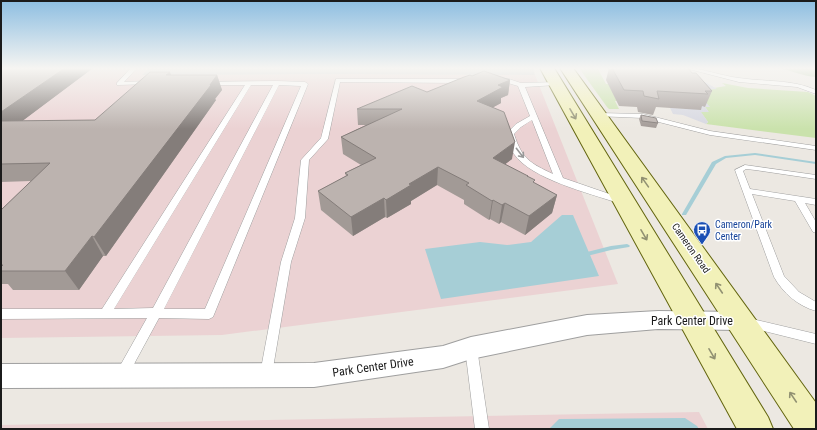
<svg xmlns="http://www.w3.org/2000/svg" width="817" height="430" font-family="'Roboto Condensed',sans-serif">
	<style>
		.commercial { fill: #ebd2d3 }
		.religious { fill: #c9c9c9 }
		.grass { fill: #cae2ac }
		.forest { fill: #abc79a }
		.plaza { fill: #d6d7e1 }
		.water { fill: #a6ced6 }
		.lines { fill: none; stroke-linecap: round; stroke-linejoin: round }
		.stream { fill: #a6ced6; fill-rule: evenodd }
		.service-casing { stroke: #9f9f9f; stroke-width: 1 }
		.minor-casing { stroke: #9f9f9f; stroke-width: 2 }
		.secondary-casing { stroke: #63650f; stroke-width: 2 }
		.service { fill: #fff; fill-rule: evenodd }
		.minor { fill: #fff; fill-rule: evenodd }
		.secondary { fill: #f2f1b9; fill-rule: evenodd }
		.wall { fill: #a29a96 }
		.shaded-wall { fill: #847d7a }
		.building { fill: #bcb3af; stroke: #847d7a }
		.oneway { stroke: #919172 }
		.oneway2 { stroke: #989898 }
		.labels { text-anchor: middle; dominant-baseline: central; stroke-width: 3; stroke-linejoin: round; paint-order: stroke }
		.transit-label { font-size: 10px; fill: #164399; stroke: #fff; text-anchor: start }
		.street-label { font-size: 10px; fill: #1b1b1b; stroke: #fff }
		.near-street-label { font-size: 12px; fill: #1b1b1b; stroke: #fff }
	</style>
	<rect width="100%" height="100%" fill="#ece8e2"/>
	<path class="commercial" d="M 1,68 L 150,68 L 143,75 L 325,74 L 535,75 L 618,284 L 222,335 L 1,338 Z
		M 699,412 L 708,429 L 1,429 L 1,425 Z"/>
	<path class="religious" d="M 150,68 L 533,68 L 535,75 L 325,74 L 142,75 Z"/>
	<path class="grass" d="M 579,68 L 598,69 L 606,84 L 610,84 L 620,101 L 615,101 L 619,109 L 609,109 L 607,107 Z
		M 722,83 L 748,88 L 808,92 L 816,96 L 816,138 L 706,124 L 708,122 L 700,111 L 708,111 L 705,107 L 709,107 L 692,87 L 708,89 L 726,86 Z"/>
	<path class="forest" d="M 777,68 L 816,68 L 816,77 C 802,76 791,70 777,68 Z"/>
	<path class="plaza" d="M 660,75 L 673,75 L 680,79 L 705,82 L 717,89 L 704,90 L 693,87 L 710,107 L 705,107 L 709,112 L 701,112 L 708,122 L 706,124 L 683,115 L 673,114 L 670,108 L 700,109 L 698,106 L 704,106 L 689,88 L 682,88 L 680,85 L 683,85 L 680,81 L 668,80 L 670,83 L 665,83 Z"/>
	<path class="water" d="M 562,215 L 573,215 L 599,276 L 441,299 L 425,249 L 480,242 L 507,245 L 531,242 Z
		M 685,418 L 697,426 L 699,429 L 549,429 L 559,419 Z"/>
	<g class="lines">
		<path class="stream" d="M 755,153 L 816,162 L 816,164 L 755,155 L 726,158 L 716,164 L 686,215 L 682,215 L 682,214 L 712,162 L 725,156 Z
			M 627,244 L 629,245 L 630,246 L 629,247 L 611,250 L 583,257 L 581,256 L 580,255 L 581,254 L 583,253 L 611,246 Z"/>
		<g class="service-casing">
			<path id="service" d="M 131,68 L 137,68 L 124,82 L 149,81 L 151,82 L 151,84 L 117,85 L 117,83 Z
				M 685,68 C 703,68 721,76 739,78 C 766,82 791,79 816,90 L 816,94 L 797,87 L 739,82 Z
				M 336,79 L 465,79 L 468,81 L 465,83 L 340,82 L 328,139 L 309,160 L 305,218 L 291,262 L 272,374 L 271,378 L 266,380 L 261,378 L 260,374 L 281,262 L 295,218 L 301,160 L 321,138 Z
				M 509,79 L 521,83 L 558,82 L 559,83 L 556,85 L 525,87 L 563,178 L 624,199 L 625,201 L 624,203 L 618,203 C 589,193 531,179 514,154 C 510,148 509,141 506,134 L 516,124 L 530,116 L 518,86 L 508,83 L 498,83 L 495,81 L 498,79 ZM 532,120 L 553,174 C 530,163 522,159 514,134 L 521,127 Z
				M 277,81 L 305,82 L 308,84 L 213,317 L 209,319 L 159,318 L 127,377 L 122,379 L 117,377 L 116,373 L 147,318 L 1,319 L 1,309 L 102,309 L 245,85 L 207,85 L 205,84 L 205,82 ZM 251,85 L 273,85 L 153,308 L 114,309 ZM 279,85 L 301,86 L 205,309 L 164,309 Z
				M 598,113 L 643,114 L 710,131 L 816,146 L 816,150 L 710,135 L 643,118 L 596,116 L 596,114 Z
				M 745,165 L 816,175 L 816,179 L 755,170 L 746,169 L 743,171 L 750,189 L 816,199 L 816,205 L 805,203 L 816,222 L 816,233 L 813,232 L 795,201 L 752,194 L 784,276 L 799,292 L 816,302 L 816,311 C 798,306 783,293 774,277 L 735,170 Z
				M 748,318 L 816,334 L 816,344 L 744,326 L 742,323 L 744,320 Z
				M 471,343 L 475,344 L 477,348 L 489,429 L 475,429 L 465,348 L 467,344 Z"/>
		</g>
		<g class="minor-casing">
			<path id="minor" d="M 658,311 L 741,312 L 749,314 L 753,321 L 749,328 L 741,330 L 658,329 L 587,335 L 471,359 L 443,368 L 314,387 L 1,388 L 1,364 L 314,363 L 443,346 L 471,337 L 587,315 Z"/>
		</g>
		<g class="secondary-casing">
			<path id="secondary" d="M 540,68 L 554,68 L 768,417 L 773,429 L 737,429 Z
				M 560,68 L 573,68 L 816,403 L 816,429 L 794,429 Z"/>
		</g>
		<use href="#service" class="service"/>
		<use href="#minor" class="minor"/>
		<use href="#secondary" class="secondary"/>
	</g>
	<path class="wall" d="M 1,68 L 93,68 L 22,121 L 95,120 L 171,75 L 217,75 L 222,90 L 215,99 L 216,100 L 106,256 L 103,256 L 79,290 L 13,290 L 8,284 L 1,284 L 1,210 L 31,181 L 1,182 Z
		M 609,68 L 688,68 L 692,73 L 712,91 L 705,107 L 702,106 L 701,110 L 656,107 L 653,115 L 638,112 L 637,107 L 619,106 L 606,80 Z
		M 472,76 L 510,80 L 508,95 L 501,98 L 501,103 L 493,107 L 512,159 L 505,164 L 528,177 L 534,183 L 557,195 L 552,213 L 525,235 L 501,222 L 499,224 L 490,219 L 489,220 L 464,204 L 464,200 L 437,185 L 411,201 L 411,204 L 387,218 L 385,217 L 353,236 L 321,210 L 318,191 L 346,176 L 345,173 L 361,165 L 343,154 L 341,137 L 366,125 L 358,125 L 357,109 L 427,92 Z
		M 641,115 L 658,123 L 656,128 L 641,126 L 639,119 Z"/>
	<path class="shaded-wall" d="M 65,68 L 93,68 L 1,137 L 1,112 Z
		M 170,72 L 175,86 L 166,75 Z
		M 217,75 L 222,90 L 215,99 L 216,100 L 106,256 L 94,237 Z
		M 510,80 L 508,95 L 501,98 L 501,103 L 476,117 L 477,101 L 498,85 Z
		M 515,142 L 512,159 L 490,176 L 493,158 Z
		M 438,167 L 437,185 L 411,201 L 411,204 L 387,218 L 386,200 L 409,184 Z
		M 557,195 L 552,213 L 525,235 L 529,216 Z
		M 384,198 L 385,217 L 353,236 L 351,217 Z
		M 493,200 L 490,219 L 489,220 L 492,201 Z
		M 505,203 L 501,222 L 499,224 L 502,205 Z
		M 92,236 L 103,256 L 79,290 L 65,271 Z"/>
	<path class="building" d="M 1,68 L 65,68 L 1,112 Z
		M 612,68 L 688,68 L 692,73 L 696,73 L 712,91 L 705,91 L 708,94 L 657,91 L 659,99 L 644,96 L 643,91 L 624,90 Z
		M 484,71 L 510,80 L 498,85 L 503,87 L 477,101 L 504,112 L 515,142 L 493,158 L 528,176 L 527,176 L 535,180 L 533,182 L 557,195 L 529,216 L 505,203 L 502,205 L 493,200 L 492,201 L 466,185 L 469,183 L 438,167 L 409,184 L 411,185 L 386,200 L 384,198 L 351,217 L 318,191 L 348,175 L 345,173 L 376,158 L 341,137 L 402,109 L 357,109 L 412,86 L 427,92 L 464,77 L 470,75 L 472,76 Z
		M 150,72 L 170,72 L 166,75 L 217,75 L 210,85 L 211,85 L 94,237 L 92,236 L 65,271 L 1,271 L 1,267 L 3,265 L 1,265 L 1,210 L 50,163 L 1,164 L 1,121 L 95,120 Z
		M 641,115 L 656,118 L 658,123 L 642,121 Z"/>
	<defs><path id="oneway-shaft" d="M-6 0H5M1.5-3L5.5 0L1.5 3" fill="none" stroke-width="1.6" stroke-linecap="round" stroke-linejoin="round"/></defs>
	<g class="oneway">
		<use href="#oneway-shaft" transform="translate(573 114) rotate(60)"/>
		<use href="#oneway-shaft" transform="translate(645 182) rotate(-125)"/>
		<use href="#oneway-shaft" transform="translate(644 235) rotate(60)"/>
		<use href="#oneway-shaft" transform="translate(719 288) rotate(-124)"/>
		<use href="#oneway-shaft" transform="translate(712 354) rotate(60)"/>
		<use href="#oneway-shaft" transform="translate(793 397) rotate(-124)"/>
	</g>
	<use class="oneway2" href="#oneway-shaft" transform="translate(520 153) rotate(52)"/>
	<linearGradient id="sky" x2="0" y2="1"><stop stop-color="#8dbee1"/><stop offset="0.53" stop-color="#f6f5f2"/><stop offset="1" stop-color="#f6f5f2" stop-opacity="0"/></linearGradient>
	<rect width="817" height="129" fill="url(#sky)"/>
	<defs>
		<g id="bus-pin" transform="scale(0.9)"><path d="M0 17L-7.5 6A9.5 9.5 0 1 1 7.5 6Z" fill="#1a4fb4" stroke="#fff"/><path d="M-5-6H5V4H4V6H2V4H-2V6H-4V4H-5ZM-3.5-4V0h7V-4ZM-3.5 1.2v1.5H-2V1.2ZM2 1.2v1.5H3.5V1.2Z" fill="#fff"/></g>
	</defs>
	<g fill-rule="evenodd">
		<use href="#bus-pin" x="702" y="230"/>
	</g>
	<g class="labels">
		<g class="transit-label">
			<text x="715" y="224">Cameron/Park<tspan x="715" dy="12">Center</tspan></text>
		</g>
		<g class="street-label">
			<text transform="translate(691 248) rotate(55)">Cameron Road</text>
		</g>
		<g class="near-street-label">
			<text x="692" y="321">Park Center Drive</text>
			<text transform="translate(373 367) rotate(-8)">Park Center Drive</text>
		</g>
	</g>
	<rect width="817" height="430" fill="none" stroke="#1b1b1b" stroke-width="4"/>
</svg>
